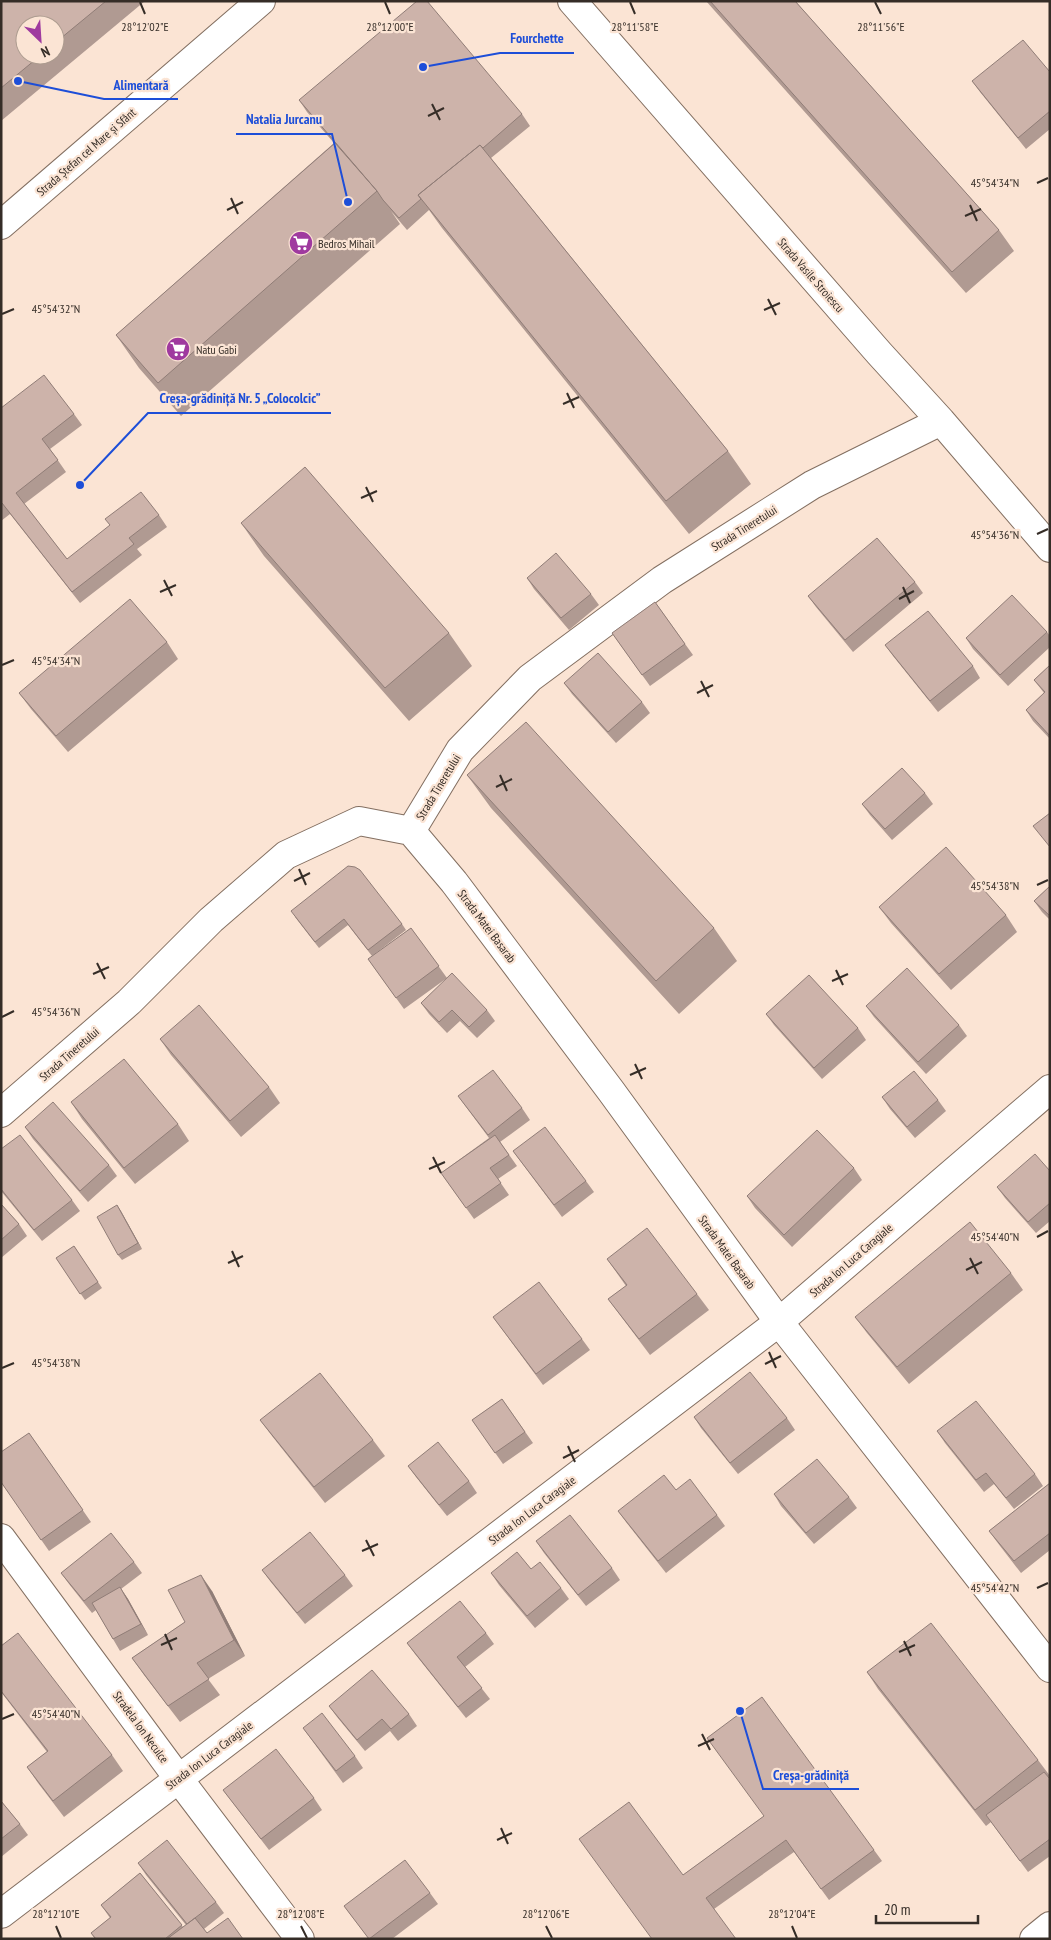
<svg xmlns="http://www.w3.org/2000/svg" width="1051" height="1940" font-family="'PT Sans Narrow',sans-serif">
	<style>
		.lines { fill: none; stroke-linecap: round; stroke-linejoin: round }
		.minor-casing { stroke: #836f61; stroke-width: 30 }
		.major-casing { stroke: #836f61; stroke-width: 30 }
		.minor { stroke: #fff; stroke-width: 28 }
		.major { stroke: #fff; stroke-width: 28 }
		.wall { fill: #b09a92; fill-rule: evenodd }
		.shaded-wall { fill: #907d77 }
		.building { fill: #cdb3aa; stroke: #907d77 }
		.ticks { fill: none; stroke: #352d27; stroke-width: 2 }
		.labels { text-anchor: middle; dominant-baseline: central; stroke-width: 4.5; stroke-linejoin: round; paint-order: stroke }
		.street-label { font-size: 12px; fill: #352d27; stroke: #fbe4d4 }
		.poi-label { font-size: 12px; fill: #352d27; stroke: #fbe4d4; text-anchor: start }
		.ticks-label { font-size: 12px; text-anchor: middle; fill: #352d27; stroke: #fbe4d4; stroke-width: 4.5; stroke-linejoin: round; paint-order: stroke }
		.leader { fill: none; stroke: #1d4ed8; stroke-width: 2 }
		.callout-dot { fill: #1d4ed8; stroke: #fbe4d4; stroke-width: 2 }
		.callout-label { font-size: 14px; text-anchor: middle; font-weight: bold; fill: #1d4ed8; stroke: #fbe4d4; stroke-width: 4.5; stroke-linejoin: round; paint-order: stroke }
	</style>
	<rect width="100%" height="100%" fill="#fbe4d4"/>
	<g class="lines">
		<g class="minor-casing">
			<path id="minor" d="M 572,1 L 879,353 L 941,421 L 1050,548
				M 411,831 L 454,882 L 611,1091 L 779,1322 L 1050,1668
				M 1,1113 L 129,1002 L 211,920 L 286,855 L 359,821 L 411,831 L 460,750 L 530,678 L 662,580 L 812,485 L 941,421
				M 1,1538 L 178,1778 L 300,1939
				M 1,1914 L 779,1322 L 1050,1089
				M 1034,1939 L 1050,1926"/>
		</g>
		<g class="major-casing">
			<path id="major" d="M 1,225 L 261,1"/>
		</g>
		<use href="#minor" class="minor"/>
		<use href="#major" class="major"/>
	</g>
	<path class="wall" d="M 1,1 L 145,1 L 1,121 ZM 55,25 L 55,55 L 25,55 Z
		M 706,1 L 795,1 L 999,230 L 1014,251 L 966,293 Z
		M 1050,72 L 1050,129 L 1026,149 L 980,92 L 972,81 Z
		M 299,100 L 522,114 L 530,126 L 491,158 L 728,451 L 751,484 L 689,534 L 442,228 L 429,210 L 407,230 L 391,211 L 400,224 L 181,416 L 139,368 L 116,335 L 334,143 L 307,112 Z
		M 1,408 L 74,414 L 82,425 L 50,449 L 66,472 L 24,504 L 67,559 L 159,515 L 167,527 L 137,549 L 142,555 L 80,603 L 10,514 L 1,521 Z
		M 241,523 L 449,633 L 472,666 L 409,721 L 264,556 Z
		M 527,578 L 591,594 L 599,605 L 569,630 L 534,589 Z
		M 915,582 L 923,593 L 853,652 L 816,607 L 808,596 Z
		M 655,602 L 693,655 L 650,686 L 612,633 Z
		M 1047,632 L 1050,636 L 1050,647 L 1008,686 L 973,649 L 966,638 Z
		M 167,642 L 178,659 L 68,752 L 31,709 L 19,693 Z
		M 885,645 L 973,666 L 980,678 L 938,712 L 893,656 Z
		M 1050,665 L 1050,739 L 1033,721 L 1026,710 L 1044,693 L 1034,680 Z
		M 564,683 L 642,702 L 650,713 L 616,743 L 572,694 Z
		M 467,775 L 714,928 L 737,961 L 679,1014 L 491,808 Z
		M 925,793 L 933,804 L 892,840 L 870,815 L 862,804 Z
		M 348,866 L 402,924 L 406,930 L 372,956 L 348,925 L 319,948 L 295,917 Z
		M 1050,886 L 1050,920 L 1042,912 L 1034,901 Z
		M 879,907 L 1006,915 L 1017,932 L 951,990 L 891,923 Z
		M 411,928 L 447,978 L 404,1009 L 368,959 Z
		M 421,1003 L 487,1010 L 495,1021 L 477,1038 L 460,1021 L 447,1033 L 429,1014 Z
		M 866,1006 L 959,1025 L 967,1036 L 926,1074 L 874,1017 Z
		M 766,1014 L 858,1028 L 866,1040 L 822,1079 L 774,1025 Z
		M 160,1039 L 269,1087 L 280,1103 L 241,1137 L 171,1055 Z
		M 458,1096 L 522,1108 L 530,1120 L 500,1142 L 517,1166 L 498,1179 L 509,1195 L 474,1219 L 441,1173 L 489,1138 Z
		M 882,1097 L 938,1100 L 946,1111 L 915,1138 L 890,1109 Z
		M 71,1102 L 178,1124 L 189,1141 L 135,1184 L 82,1119 Z
		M 25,1127 L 109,1165 L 117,1176 L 88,1202 L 33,1139 Z
		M 1,1149 L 72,1200 L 80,1211 L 42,1241 L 1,1191 Z
		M 513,1151 L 586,1181 L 594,1192 L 562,1217 Z
		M 854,1168 L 862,1180 L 792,1247 L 755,1208 L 747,1196 Z
		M 1050,1171 L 1050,1221 L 1036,1233 L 1005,1198 L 997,1187 Z
		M 1,1204 L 19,1224 L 27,1236 L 1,1258 Z
		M 117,1205 L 142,1249 L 122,1260 L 118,1255 Z
		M 74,1246 L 102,1288 L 85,1300 L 56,1258 Z
		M 607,1259 L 697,1294 L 709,1310 L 650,1355 L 608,1299 L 626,1286 Z
		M 1011,1273 L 1023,1290 L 909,1384 L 867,1333 L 855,1317 Z
		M 493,1317 L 582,1339 L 590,1350 L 543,1385 Z
		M 502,1399 L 533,1443 L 503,1464 L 472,1420 Z
		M 694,1417 L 787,1418 L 795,1430 L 738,1474 L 701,1428 Z
		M 260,1420 L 373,1440 L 385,1456 L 325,1503 L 272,1436 Z
		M 937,1431 L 1035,1474 L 1043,1486 L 1014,1509 L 994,1484 L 984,1492 L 945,1443 Z
		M 29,1433 L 91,1522 L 49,1551 L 1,1482 Z
		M 408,1466 L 469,1481 L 477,1493 L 447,1516 L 416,1477 Z
		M 1050,1483 L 1050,1550 L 1021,1573 L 997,1542 L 989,1531 Z
		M 676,1490 L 717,1515 L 725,1526 L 666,1573 L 626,1522 L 618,1511 Z
		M 774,1494 L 849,1497 L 857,1508 L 814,1544 L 781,1506 Z
		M 536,1541 L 612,1568 L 620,1580 L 586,1606 L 544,1553 Z
		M 134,1562 L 142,1573 L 121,1589 L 128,1599 L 148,1635 L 120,1651 L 113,1639 L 96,1610 L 92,1613 L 69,1584 L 61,1573 Z
		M 262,1570 L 345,1575 L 353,1586 L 305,1624 L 270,1581 Z
		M 491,1573 L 561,1588 L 569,1599 L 535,1628 L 499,1585 Z
		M 212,1591 L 245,1656 L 208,1679 L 220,1695 L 180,1722 L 144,1675 L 132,1658 L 185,1622 Z
		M 486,1633 L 494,1644 L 465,1667 L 490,1699 L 466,1718 L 415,1654 L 407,1643 Z
		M 1,1646 L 112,1755 L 123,1771 L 64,1817 L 38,1783 L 27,1767 L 47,1752 L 1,1692 Z
		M 867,1672 L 1038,1760 L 1050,1776 L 1048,1777 L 1050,1779 L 1050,1856 L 1028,1872 L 991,1822 L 986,1826 L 878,1689 Z
		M 329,1706 L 409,1714 L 417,1726 L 398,1741 L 390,1731 L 365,1751 L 337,1717 Z
		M 303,1728 L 355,1756 L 363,1768 L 343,1783 Z
		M 223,1790 L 314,1798 L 322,1810 L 269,1850 Z
		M 1,1801 L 20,1824 L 28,1835 L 1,1857 Z
		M 764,1816 L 874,1850 L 882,1861 L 829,1900 L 794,1852 L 714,1909 L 683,1875 Z
		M 138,1863 L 216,1902 L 224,1913 L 204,1929 L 207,1933 L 243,1939 L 95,1939 L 91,1933 L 110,1918 L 101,1905 L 140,1873 L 183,1927 L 186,1925 L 146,1875 Z
		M 430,1893 L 438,1904 L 392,1939 L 369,1939 L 344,1906 Z"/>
	<path class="shaded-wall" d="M 117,1205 L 121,1211 L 142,1249 L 138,1243 Z
		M 201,1575 L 212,1591 L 245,1656 L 234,1640 Z
		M 120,1587 L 128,1599 L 148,1635 L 141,1624 Z"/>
	<path class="building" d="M 1,1 L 106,1 L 55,43 L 55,25 L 25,25 L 25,55 L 41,55 L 1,88 Z
		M 417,1 L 427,1 L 522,114 L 483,148 L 480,145 L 418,195 L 421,199 L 399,218 L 383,200 L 377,191 L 299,100 Z
		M 710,1 L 795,1 L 999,230 L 952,272 Z
		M 1023,40 L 1050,72 L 1050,111 L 1018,138 L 972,81 Z
		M 335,143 L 377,191 L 158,383 L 116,335 Z
		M 480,145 L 728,451 L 666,501 L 418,195 Z
		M 44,375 L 74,414 L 42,439 L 58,460 L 16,493 L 67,559 L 110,525 L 105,519 L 141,492 L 159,515 L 129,538 L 134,544 L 72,592 L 2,503 L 1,504 L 1,408 Z
		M 305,467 L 449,633 L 385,688 L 241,523 Z
		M 877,538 L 915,582 L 845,640 L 808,596 Z
		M 556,553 L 591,594 L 561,618 L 527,578 Z
		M 1012,595 L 1047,632 L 1000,675 L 966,638 Z
		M 130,599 L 167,642 L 56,736 L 19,693 Z
		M 655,602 L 685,644 L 642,675 L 612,633 Z
		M 928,611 L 973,666 L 930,701 L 885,645 Z
		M 598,653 L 642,702 L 608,732 L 564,683 Z
		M 1050,665 L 1050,736 L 1026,710 L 1045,692 L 1034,680 Z
		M 526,722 L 714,928 L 656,981 L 467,775 Z
		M 902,768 L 925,793 L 885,829 L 862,804 Z
		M 1050,813 L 1050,847 L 1033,826 Z
		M 946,847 L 1006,915 L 939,974 L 879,907 Z
		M 348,866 L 355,867 L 360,870 L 402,924 L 368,950 L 344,919 L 315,942 L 291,911 Z
		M 1050,886 L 1050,916 L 1034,901 Z
		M 411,928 L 439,966 L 396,998 L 368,959 Z
		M 907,968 L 959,1025 L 918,1062 L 866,1006 Z
		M 452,973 L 487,1010 L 469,1027 L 452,1010 L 439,1022 L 421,1003 Z
		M 809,975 L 858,1028 L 814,1068 L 766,1014 Z
		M 199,1005 L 269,1087 L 230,1121 L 160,1039 Z
		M 124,1059 L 178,1124 L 124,1168 L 71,1102 Z
		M 493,1070 L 522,1108 L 488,1135 L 458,1096 Z
		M 914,1071 L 938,1100 L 907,1127 L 882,1097 Z
		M 53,1102 L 109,1165 L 80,1191 L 25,1127 Z
		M 545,1127 L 586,1181 L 554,1205 L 513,1151 Z
		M 817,1130 L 854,1168 L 784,1235 L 747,1196 Z
		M 20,1135 L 72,1200 L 34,1230 L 1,1189 L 1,1149 Z
		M 495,1135 L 509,1155 L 490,1168 L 501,1183 L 466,1208 L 441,1173 Z
		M 1035,1154 L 1050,1171 L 1050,1203 L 1028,1222 L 997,1187 Z
		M 1,1204 L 19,1224 L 1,1240 Z
		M 117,1205 L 138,1243 L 118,1255 L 97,1217 Z
		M 970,1222 L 1011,1273 L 897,1367 L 855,1317 Z
		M 647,1228 L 697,1294 L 639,1339 L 608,1299 L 627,1285 L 607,1259 Z
		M 74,1246 L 98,1282 L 80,1294 L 56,1258 Z
		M 539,1282 L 582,1339 L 536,1374 L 493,1317 Z
		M 750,1372 L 787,1418 L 730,1463 L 694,1417 Z
		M 320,1373 L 373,1440 L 314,1487 L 260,1420 Z
		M 502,1399 L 525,1432 L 495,1453 L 472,1420 Z
		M 976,1401 L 1035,1474 L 1006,1498 L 986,1473 L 976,1480 L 937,1431 Z
		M 29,1433 L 83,1510 L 41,1540 L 1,1482 L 1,1452 Z
		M 438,1442 L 469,1481 L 439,1505 L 408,1466 Z
		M 817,1459 L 849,1497 L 806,1533 L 774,1494 Z
		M 664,1475 L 676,1490 L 690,1479 L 717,1515 L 658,1561 L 618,1511 Z
		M 1050,1483 L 1050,1533 L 1014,1561 L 989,1531 Z
		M 570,1515 L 612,1568 L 578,1595 L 536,1541 Z
		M 310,1532 L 345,1575 L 297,1613 L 262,1570 Z
		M 111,1533 L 134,1562 L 84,1601 L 61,1573 Z
		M 517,1552 L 531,1569 L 540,1562 L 561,1588 L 527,1616 L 491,1573 Z
		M 201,1575 L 234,1640 L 197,1663 L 209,1679 L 168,1706 L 132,1658 L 185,1622 L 168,1590 Z
		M 120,1587 L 141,1624 L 113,1639 L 92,1603 Z
		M 460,1601 L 486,1633 L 457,1657 L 482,1688 L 458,1707 L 407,1643 Z
		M 931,1623 L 1038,1760 L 975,1810 L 867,1672 Z
		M 18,1633 L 112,1755 L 53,1801 L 27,1767 L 48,1751 L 1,1691 L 1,1646 Z
		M 372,1670 L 409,1714 L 391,1729 L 382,1719 L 357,1740 L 329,1706 Z
		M 762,1697 L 874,1850 L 821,1889 L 786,1840 L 706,1898 L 736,1939 L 652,1939 L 579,1839 L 629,1802 L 683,1875 L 764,1816 L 707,1738 Z
		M 322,1713 L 355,1756 L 336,1771 L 303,1728 Z
		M 276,1749 L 314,1798 L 261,1839 L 223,1790 Z
		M 1044,1772 L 1050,1779 L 1050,1839 L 1020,1861 L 986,1815 Z
		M 1,1801 L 20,1824 L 1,1839 Z
		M 167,1840 L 216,1902 L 187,1924 L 138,1863 Z
		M 405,1860 L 430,1893 L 369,1939 L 344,1906 Z
		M 140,1873 L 182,1925 L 165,1939 L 96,1939 L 91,1933 L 111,1917 L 101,1905 Z
		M 195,1918 L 207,1933 L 228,1918 L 243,1939 L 167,1939 Z"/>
	<path class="ticks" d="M 140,2 L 145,14M 385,2 L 390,14M 630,2 L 635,14M 875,2 L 881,14M 432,104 L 440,120M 428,116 L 444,108M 1037,183 L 1048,178M 231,198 L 238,214M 970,205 L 977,221M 227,210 L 243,202M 965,216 L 981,209M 768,299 L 776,315M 764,310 L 780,303M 2,314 L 14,309M 567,393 L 574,408M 563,404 L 579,397M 366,487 L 373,502M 361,498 L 377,491M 1037,534 L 1048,529M 164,580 L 172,596M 903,587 L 910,603M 160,592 L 176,585M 899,599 L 914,591M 2,665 L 14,660M 701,681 L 709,697M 697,693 L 713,685M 500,775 L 507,791M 496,787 L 512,779M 299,869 L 306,885M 294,881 L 310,873M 1037,885 L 1048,880M 97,963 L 105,979M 836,970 L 843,985M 93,974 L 109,967M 832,981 L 848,974M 2,1017 L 14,1011M 635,1064 L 642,1079M 630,1075 L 646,1068M 433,1157 L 441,1173M 429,1169 L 445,1162M 1037,1237 L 1048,1231M 232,1251 L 239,1267M 970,1258 L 978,1274M 228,1263 L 243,1256M 966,1270 L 982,1262M 769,1352 L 776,1368M 765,1364 L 781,1356M 2,1368 L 14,1363M 568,1446 L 575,1462M 563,1458 L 579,1450M 366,1540 L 374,1556M 362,1551 L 378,1544M 1037,1588 L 1048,1583M 165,1634 L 172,1650M 904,1641 L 911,1656M 161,1645 L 177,1638M 899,1652 L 915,1645M 2,1719 L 14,1714M 702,1734 L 710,1750M 698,1746 L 714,1739M 501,1828 L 508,1844M 497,1840 L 512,1833M 56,1926 L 61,1938M 301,1926 L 307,1938M 546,1926 L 552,1938M 792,1926 L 797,1938"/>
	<defs>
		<g id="supermarket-disc" transform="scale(1.25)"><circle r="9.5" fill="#9f3a9f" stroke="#fbe4d4"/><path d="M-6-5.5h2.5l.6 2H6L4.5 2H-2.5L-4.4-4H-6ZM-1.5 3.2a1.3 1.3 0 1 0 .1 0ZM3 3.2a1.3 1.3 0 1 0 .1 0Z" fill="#fff"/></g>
	</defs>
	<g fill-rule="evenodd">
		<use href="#supermarket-disc" x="301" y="243"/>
		<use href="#supermarket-disc" x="178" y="349"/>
	</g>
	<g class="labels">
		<g class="street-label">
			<text transform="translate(86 152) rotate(-41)">Strada Ștefan cel Mare și Sfânt</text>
			<text transform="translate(811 275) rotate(49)">Strada Vasile Stroiescu</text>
			<text transform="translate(744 528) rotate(-32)">Strada Tineretului</text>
			<text transform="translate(438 787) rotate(-59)">Strada Tineretului</text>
			<text transform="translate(487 926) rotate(53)">Strada Matei Basarab</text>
			<text transform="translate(69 1054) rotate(-41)">Strada Tineretului</text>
			<text transform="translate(727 1252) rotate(54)">Strada Matei Basarab</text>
			<text transform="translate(851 1260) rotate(-41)">Strada Ion Luca Caragiale</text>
			<text transform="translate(532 1510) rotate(-37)">Strada Ion Luca Caragiale</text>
			<text transform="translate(141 1727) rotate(54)">Stradela Ion Neculce</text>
			<text transform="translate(209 1755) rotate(-37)">Strada Ion Luca Caragiale</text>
		</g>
		<g class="poi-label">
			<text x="318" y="243">Bedros Mihail</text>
			<text x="196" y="349">Natu Gabi</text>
		</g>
	</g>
	<g class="ticks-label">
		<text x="145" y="31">28°12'02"E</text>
		<text x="390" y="31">28°12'00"E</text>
		<text x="635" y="31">28°11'58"E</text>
		<text x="881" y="31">28°11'56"E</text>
		<text x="995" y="187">45°54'34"N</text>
		<text x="56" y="313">45°54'32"N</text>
		<text x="995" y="539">45°54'36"N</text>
		<text x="56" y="665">45°54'34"N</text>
		<text x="995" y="890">45°54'38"N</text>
		<text x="56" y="1016">45°54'36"N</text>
		<text x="995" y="1241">45°54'40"N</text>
		<text x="56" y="1367">45°54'38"N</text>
		<text x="995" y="1592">45°54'42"N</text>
		<text x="56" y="1718">45°54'40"N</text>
		<text x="56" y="1918">28°12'10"E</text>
		<text x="301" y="1918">28°12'08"E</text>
		<text x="546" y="1918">28°12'06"E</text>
		<text x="792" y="1918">28°12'04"E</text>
	</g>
	<path class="leader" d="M423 67L500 53H574M18 81L104 99H178M348 202L332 134H236M80 485L148 413H331M740 1711L763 1789H859"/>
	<g class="callout-dot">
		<circle cx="423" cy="67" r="5"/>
		<circle cx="18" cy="81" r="5"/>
		<circle cx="348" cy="202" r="5"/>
		<circle cx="80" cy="485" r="5"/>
		<circle cx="740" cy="1711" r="5"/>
	</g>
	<g class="callout-label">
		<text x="537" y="43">Fourchette</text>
		<text x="141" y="90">Alimentară</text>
		<text x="284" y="124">Natalia Jurcanu</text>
		<text x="240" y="403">Creșa-grădiniță Nr. 5 „Colocolcic”</text>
		<text x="811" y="1780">Creșa-grădiniță</text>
	</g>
	<rect width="1051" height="1940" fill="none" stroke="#352d27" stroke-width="5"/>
	<g transform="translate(40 40) rotate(155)"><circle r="24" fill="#fbe4d4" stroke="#ac9b8f"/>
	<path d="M0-4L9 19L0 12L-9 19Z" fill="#9f3a9f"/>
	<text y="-8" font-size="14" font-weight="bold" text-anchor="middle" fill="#352d27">N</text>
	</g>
	<path d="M876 1915v8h102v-8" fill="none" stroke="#352d27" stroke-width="2.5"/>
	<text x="884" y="1915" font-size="15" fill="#352d27" stroke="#fbe4d4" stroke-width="4" paint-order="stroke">20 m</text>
</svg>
